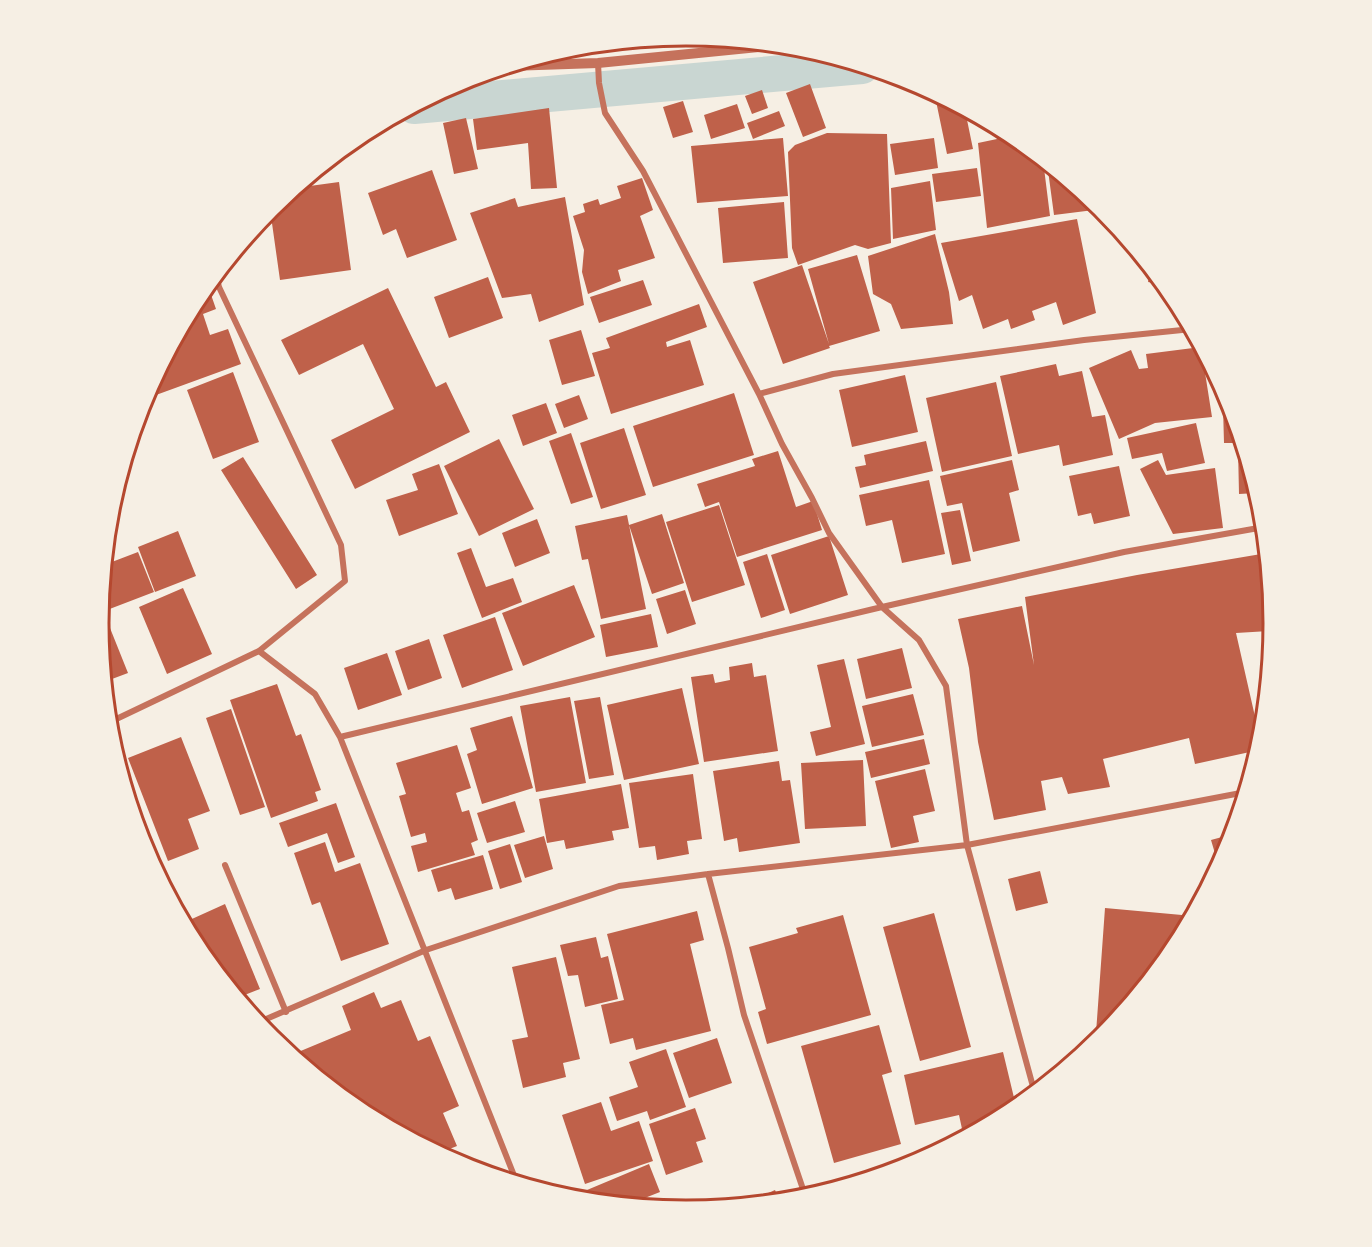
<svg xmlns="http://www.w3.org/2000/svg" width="1372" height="1247" font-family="Helvetica,sans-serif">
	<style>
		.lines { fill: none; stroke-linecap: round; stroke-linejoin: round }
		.canal { stroke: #c9d6d2; stroke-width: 36 }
		.building { fill: #bf614a }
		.minor { stroke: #c5725c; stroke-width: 6 }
		.tertiary { stroke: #c5725c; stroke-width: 10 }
		.rim { fill: none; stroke: #b5482f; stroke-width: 3 }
	</style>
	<rect width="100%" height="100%" fill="#f6efe4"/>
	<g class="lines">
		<path class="canal" d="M 414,106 L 862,66"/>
	</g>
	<path class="building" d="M 810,84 L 826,128 L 803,137 L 786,93 Z
		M 762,90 L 768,108 L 752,114 L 745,96 Z
		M 945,99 L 965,110 L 973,149 L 947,154 L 936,101 Z
		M 683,101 L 693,132 L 673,138 L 663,107 Z
		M 737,104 L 745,128 L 711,139 L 704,115 Z
		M 549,108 L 557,188 L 531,189 L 528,143 L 477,150 L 473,119 Z
		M 779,111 L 785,126 L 753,139 L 747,123 Z
		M 466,118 L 478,169 L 454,174 L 443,123 Z
		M 993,126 L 1013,135 L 1043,160 L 1050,216 L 987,228 L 978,143 L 997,139 Z
		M 827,133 L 887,134 L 891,243 L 868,249 L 855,245 L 798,265 L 792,248 L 788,152 L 795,145 Z
		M 783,138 L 788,196 L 697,203 L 691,146 Z
		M 934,138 L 938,168 L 895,175 L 890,144 Z
		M 1047,163 L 1102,208 L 1102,209 L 1054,215 Z
		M 977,168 L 981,196 L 936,202 L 932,174 Z
		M 432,170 L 457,240 L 407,258 L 396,229 L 383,235 L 368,193 Z
		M 642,178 L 653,210 L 640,216 L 655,258 L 618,270 L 621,281 L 588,294 L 582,272 L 584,250 L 573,216 L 585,212 L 583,204 L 598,199 L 600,205 L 621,198 L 617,186 Z
		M 930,181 L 936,230 L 893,239 L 891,188 Z
		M 339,182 L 351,270 L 280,280 L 270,209 L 295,188 Z
		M 565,197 L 584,305 L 539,322 L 531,294 L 502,298 L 470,213 L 515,198 L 518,207 Z
		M 784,202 L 788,258 L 723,263 L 718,208 Z
		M 1077,219 L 1096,313 L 1063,325 L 1056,302 L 1032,311 L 1035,320 L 1011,329 L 1008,319 L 983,329 L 972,295 L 959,301 L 941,243 Z
		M 935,234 L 949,292 L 953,324 L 901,329 L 891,304 L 873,294 L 868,256 Z
		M 857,255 L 880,331 L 829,346 L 830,348 L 783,364 L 753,282 L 802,265 L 829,344 L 808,269 Z
		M 1151,268 L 1165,285 L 1148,282 Z
		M 488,277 L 503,318 L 449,338 L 434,297 Z
		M 643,280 L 652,305 L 599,323 L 590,297 Z
		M 208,286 L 216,309 L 203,314 L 210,335 L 228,329 L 241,364 L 156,395 L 151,383 L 198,297 Z
		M 388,288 L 436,387 L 446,382 L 470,432 L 355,489 L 331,440 L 394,409 L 363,344 L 299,375 L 281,340 Z
		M 699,304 L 707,327 L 666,342 L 667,347 L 690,340 L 704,385 L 611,414 L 592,353 L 610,348 L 606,338 Z
		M 581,330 L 595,376 L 562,385 L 549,340 Z
		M 1201,347 L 1212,417 L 1155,423 L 1119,439 L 1089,368 L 1131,350 L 1139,369 L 1148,368 L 1146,354 Z
		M 1056,364 L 1059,376 L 1082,371 L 1092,417 L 1105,415 L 1113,455 L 1063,466 L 1059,445 L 1018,454 L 1000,376 Z
		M 233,372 L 259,442 L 213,459 L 187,390 Z
		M 905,375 L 918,432 L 852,447 L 839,390 Z
		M 996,382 L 1012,456 L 942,472 L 926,398 Z
		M 734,393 L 754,455 L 653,487 L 633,426 Z
		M 579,395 L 588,419 L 564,428 L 555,404 Z
		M 546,403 L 557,433 L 523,446 L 512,415 Z
		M 1223,407 L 1231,407 L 1242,443 L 1224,443 Z
		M 1196,423 L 1205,463 L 1167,471 L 1162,453 L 1132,459 L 1127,438 Z
		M 624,428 L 646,495 L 601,509 L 580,443 Z
		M 571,433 L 593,497 L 571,504 L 549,441 Z
		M 499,439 L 534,509 L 479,536 L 444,466 Z
		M 926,441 L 933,471 L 860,488 L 855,467 L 866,465 L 864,455 Z
		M 1238,448 L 1244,448 L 1257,493 L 1239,494 Z
		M 778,451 L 796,507 L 813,501 L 822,530 L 737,557 L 719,502 L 705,507 L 697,484 L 755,466 L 752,459 Z
		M 243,457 L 317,575 L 296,589 L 221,470 Z
		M 1012,460 L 1019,490 L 1009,493 L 1020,541 L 973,552 L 962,503 L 947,506 L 940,476 Z
		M 1158,460 L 1166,475 L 1215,468 L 1223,528 L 1173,534 L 1140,469 Z
		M 439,464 L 458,514 L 399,536 L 386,500 L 418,490 L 412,474 Z
		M 1119,466 L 1130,516 L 1094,524 L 1091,513 L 1078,516 L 1069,476 Z
		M 929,480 L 945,554 L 902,563 L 892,520 L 866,526 L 859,495 Z
		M 719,505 L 745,585 L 692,602 L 666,522 Z
		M 960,510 L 971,561 L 952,565 L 941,513 Z
		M 662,514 L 684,583 L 652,594 L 629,525 Z
		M 627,515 L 646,609 L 601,619 L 588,559 L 582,560 L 575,526 Z
		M 537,519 L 550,553 L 515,567 L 502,533 Z
		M 178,531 L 196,576 L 155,592 L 138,547 Z
		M 829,536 L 848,595 L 790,614 L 771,555 Z
		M 471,548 L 486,587 L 513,578 L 522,602 L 482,618 L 457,553 Z
		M 138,552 L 154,592 L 107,610 L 101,594 L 104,565 Z
		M 1267,553 L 1273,624 L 1272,642 L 1269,631 L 1236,633 L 1261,743 L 1259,750 L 1195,764 L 1189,738 L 1103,759 L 1110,787 L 1068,794 L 1062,777 L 1041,781 L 1046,810 L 994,820 L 978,742 L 969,668 L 958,619 L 1022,606 L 1034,665 L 1025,597 L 1137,575 Z
		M 767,554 L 785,610 L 761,618 L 743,562 Z
		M 574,585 L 595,637 L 523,666 L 502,613 Z
		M 183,588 L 212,654 L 167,674 L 139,607 Z
		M 685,590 L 696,624 L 667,634 L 656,599 Z
		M 100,603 L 128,673 L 104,682 L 99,623 Z
		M 651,614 L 658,647 L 606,657 L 600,625 Z
		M 495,617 L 513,670 L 462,688 L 443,635 Z
		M 429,639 L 442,678 L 408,690 L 395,651 Z
		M 902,648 L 912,688 L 866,699 L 857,659 Z
		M 387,653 L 402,695 L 358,710 L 344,668 Z
		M 844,659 L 865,744 L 816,756 L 810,732 L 831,727 L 817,665 Z
		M 752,663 L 754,677 L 766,675 L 778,751 L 704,762 L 691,677 L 713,674 L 715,683 L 730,680 L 729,667 Z
		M 277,684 L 296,736 L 301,734 L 321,790 L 315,792 L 318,801 L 271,818 L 230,700 Z
		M 682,688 L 699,764 L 624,780 L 607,705 Z
		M 913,694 L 924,735 L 872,747 L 862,706 Z
		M 570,697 L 586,783 L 536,792 L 520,706 Z
		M 600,697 L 614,775 L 589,779 L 574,701 Z
		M 231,709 L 265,807 L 240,815 L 206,718 Z
		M 512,716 L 533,788 L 482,804 L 467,754 L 477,750 L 470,728 Z
		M 181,737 L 210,811 L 188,819 L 199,849 L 168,861 L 128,758 Z
		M 924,739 L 930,764 L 871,778 L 865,752 Z
		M 457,745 L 471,788 L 456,793 L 462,812 L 469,810 L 478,840 L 471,843 L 475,855 L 418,872 L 411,846 L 427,842 L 425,833 L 411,837 L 399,796 L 406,794 L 396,763 Z
		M 863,760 L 866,826 L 805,829 L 801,763 Z
		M 779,761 L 782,781 L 790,780 L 800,843 L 739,852 L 737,838 L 724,841 L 713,771 Z
		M 925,769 L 935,811 L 913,816 L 919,842 L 891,848 L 875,781 Z
		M 693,774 L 702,839 L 687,841 L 689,854 L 657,860 L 655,846 L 639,848 L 629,783 Z
		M 621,784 L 629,828 L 612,831 L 614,840 L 566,849 L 564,840 L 547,843 L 539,799 Z
		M 515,801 L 525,832 L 487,843 L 477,813 Z
		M 336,803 L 355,857 L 338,863 L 327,833 L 288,847 L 279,823 Z
		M 1233,834 L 1229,849 L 1219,867 L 1211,840 Z
		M 544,836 L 553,869 L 525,878 L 514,845 Z
		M 325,842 L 335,872 L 360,863 L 389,944 L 341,961 L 320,902 L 312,905 L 294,853 Z
		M 510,844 L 522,882 L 500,889 L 488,851 Z
		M 483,855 L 493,889 L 455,900 L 451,888 L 438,892 L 431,870 Z
		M 1040,871 L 1048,903 L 1016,911 L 1008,879 Z
		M 225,904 L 260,989 L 237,998 L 197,950 L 183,923 Z
		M 1105,908 L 1193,916 L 1174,950 L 1106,1034 L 1096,1033 Z
		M 697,911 L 704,940 L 690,944 L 711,1031 L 636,1050 L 633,1038 L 610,1044 L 601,1005 L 624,1000 L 607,934 Z
		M 934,913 L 971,1047 L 920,1061 L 883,927 Z
		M 843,915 L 871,1015 L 767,1044 L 758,1012 L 766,1009 L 749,947 L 798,933 L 796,928 Z
		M 596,937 L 601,958 L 608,956 L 618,999 L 585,1007 L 578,975 L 568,976 L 560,945 Z
		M 556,957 L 580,1059 L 563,1063 L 566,1077 L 523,1088 L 512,1040 L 528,1037 L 512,967 Z
		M 374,992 L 381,1008 L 401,1000 L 418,1041 L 430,1036 L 459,1106 L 443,1113 L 457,1146 L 437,1154 L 359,1112 L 291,1055 L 351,1030 L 342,1006 Z
		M 879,1025 L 892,1072 L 882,1075 L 901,1144 L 834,1163 L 801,1046 Z
		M 717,1038 L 732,1083 L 689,1098 L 673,1053 Z
		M 666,1049 L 686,1107 L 650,1120 L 647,1111 L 617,1121 L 609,1097 L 638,1087 L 629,1062 Z
		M 1003,1052 L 1016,1106 L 989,1113 L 992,1123 L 964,1138 L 959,1115 L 915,1125 L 904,1075 Z
		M 601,1102 L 611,1131 L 639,1121 L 653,1161 L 585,1184 L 562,1115 Z
		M 695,1108 L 706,1139 L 696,1142 L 703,1162 L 666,1175 L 649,1124 Z
		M 649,1164 L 660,1192 L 627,1205 L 592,1202 L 587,1190 Z
		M 775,1190 L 779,1199 L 788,1195 L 790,1201 L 739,1206 Z
		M 656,1198 L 660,1208 L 636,1206 Z"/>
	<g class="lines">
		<path class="minor" d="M 759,394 L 833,374 L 1084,340 L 1192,329
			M 259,651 L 315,694 L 340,737 L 517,1183
			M 108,723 L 259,651 L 345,581 L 341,545 L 219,287 L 216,275
			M 340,737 L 882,607 L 829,533 L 812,498 L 782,444 L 759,394 L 643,171 L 605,113 L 599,83 L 598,63
			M 225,865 L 286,1012
			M 708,874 L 728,948 L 744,1015 L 806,1198
			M 257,1023 L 426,950 L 619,886 L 708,874 L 967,845 L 1246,792
			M 1035,1094 L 967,845 L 946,686 L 919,640 L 882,607 L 1124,552 L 1264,527"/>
		<path class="tertiary" d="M 509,66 L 598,63 L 779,45"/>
	</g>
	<path d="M0 0H1372V1247H0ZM109 623a577 577 0 1 1 1154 0a577 577 0 1 1-1154 0Z" fill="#f6efe4" fill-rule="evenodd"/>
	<path class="rim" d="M109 623a577 577 0 1 1 1154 0a577 577 0 1 1-1154 0Z"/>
</svg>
